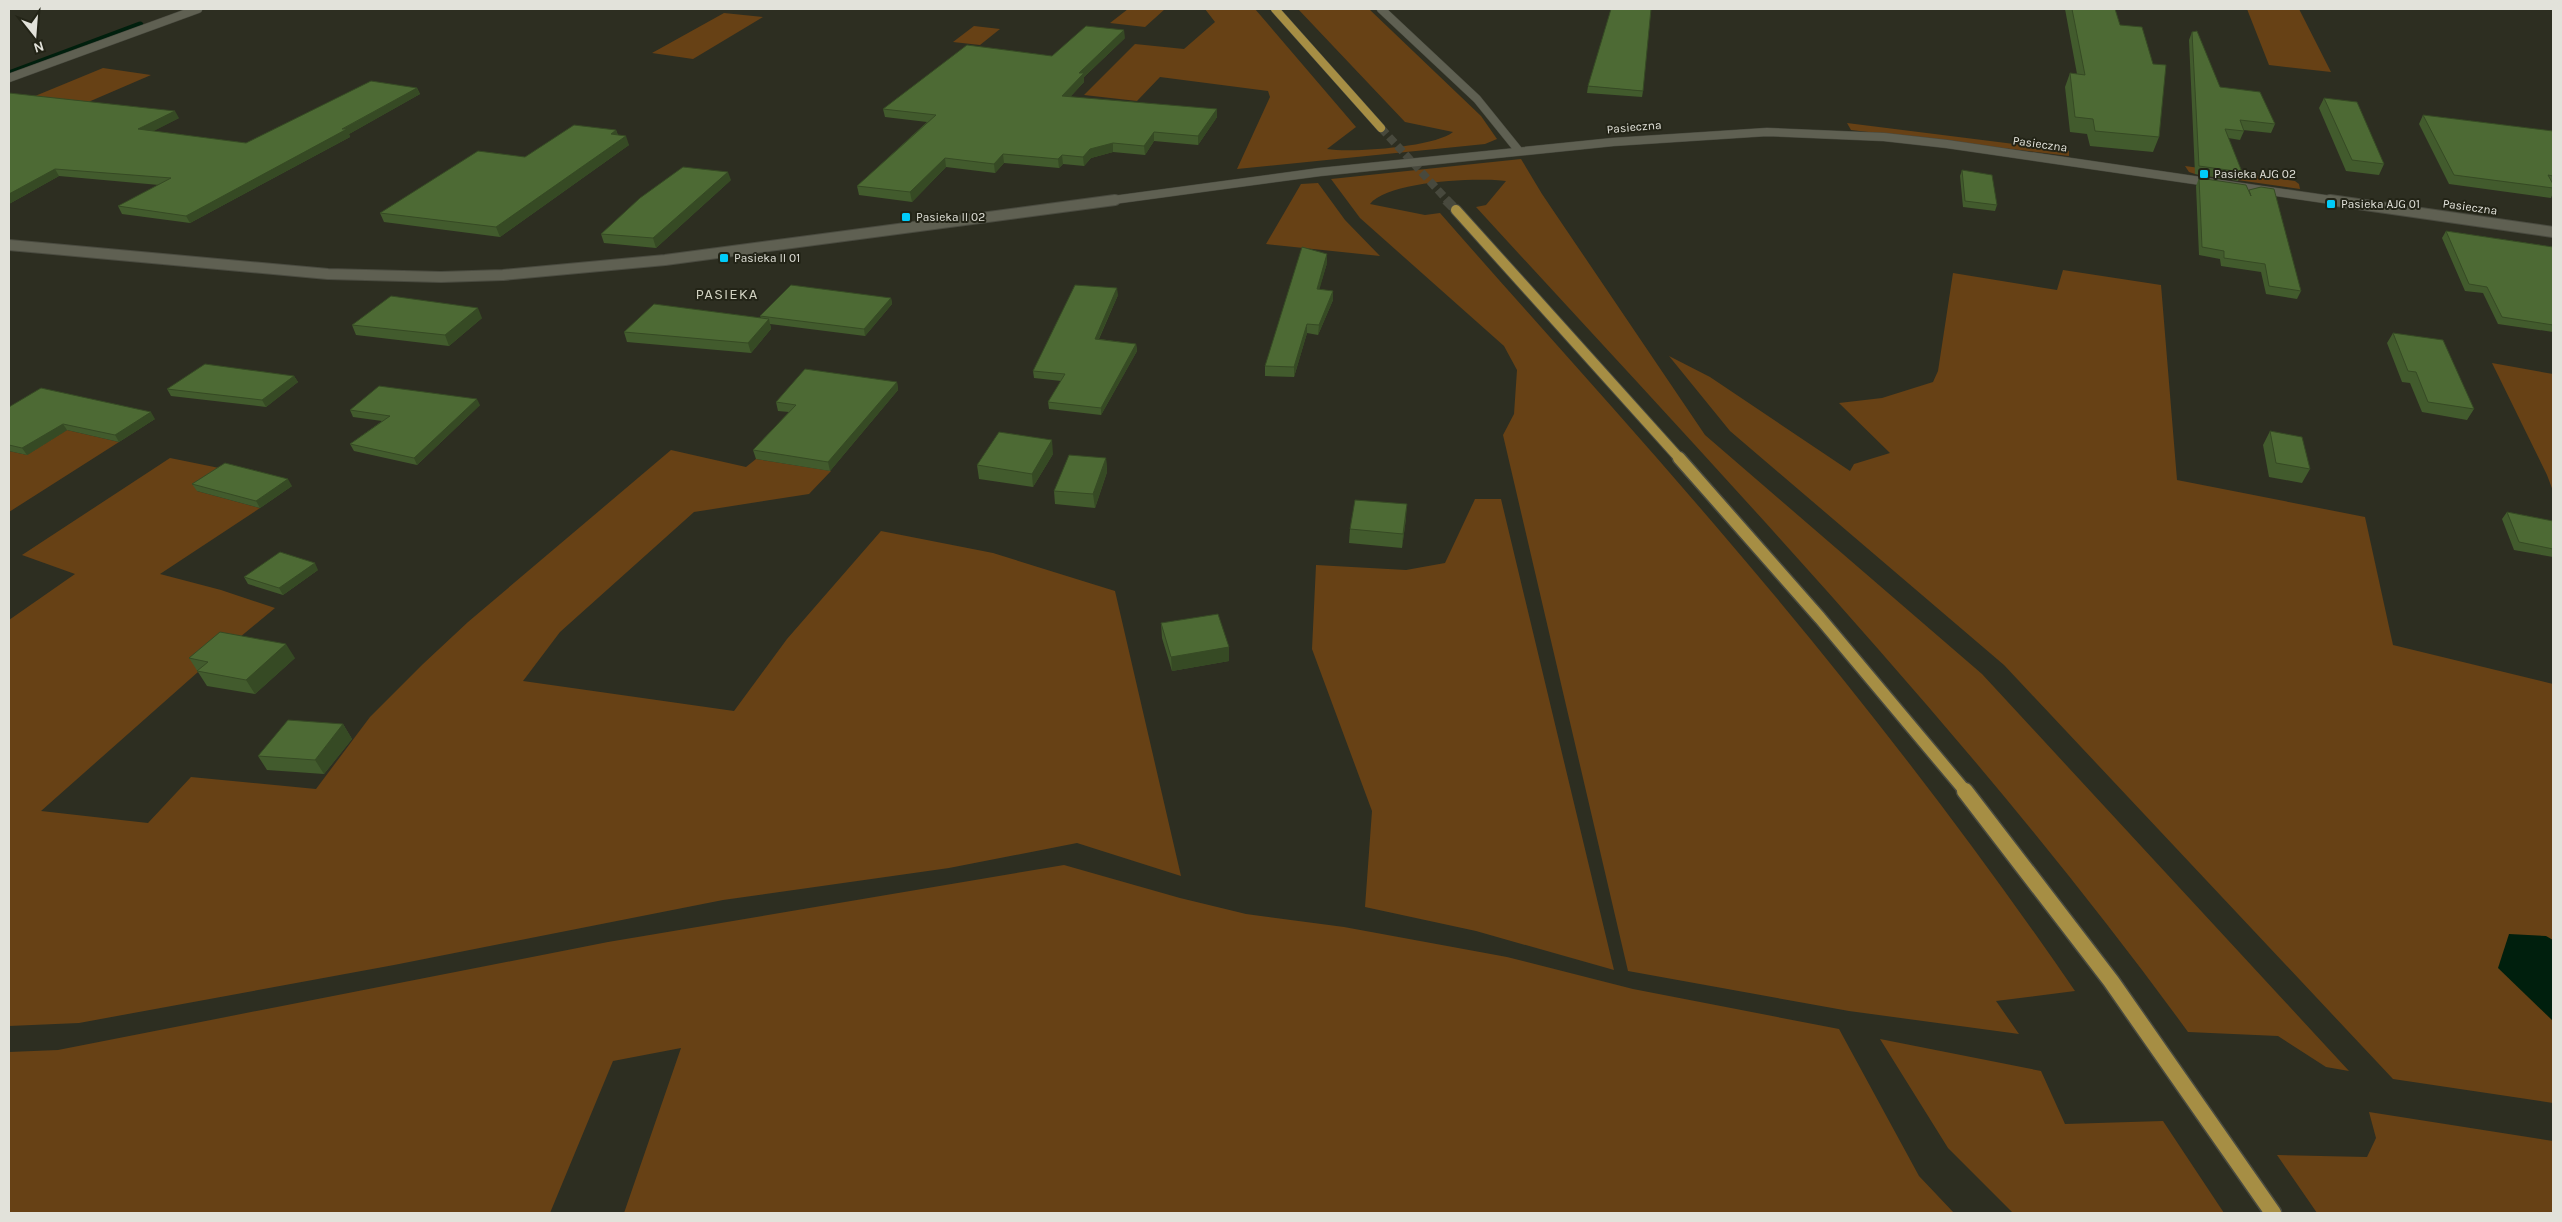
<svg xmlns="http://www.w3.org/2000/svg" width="2562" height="1222" font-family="Karla,sans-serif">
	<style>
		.green { fill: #674115 }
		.water { fill: #001f0d }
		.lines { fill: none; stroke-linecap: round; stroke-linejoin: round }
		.stream { stroke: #001f0d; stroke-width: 7 }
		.major-tunnel-far1 { stroke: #48493d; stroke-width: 8; stroke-dasharray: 8 4; stroke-linecap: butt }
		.major-tunnel { stroke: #48493d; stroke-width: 10; stroke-dasharray: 10 5; stroke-linecap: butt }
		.minor-far1-casing { stroke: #4a4b40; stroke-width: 9 }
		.minor-casing { stroke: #4a4b40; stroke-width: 12 }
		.major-far3-casing { stroke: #4a4b40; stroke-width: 9 }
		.major-far2-casing { stroke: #4a4b40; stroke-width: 12 }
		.major-far1-casing { stroke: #4a4b40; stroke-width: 15 }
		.major-casing { stroke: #4a4b40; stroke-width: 19 }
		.minor-far1 { stroke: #5f6052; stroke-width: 8 }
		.minor { stroke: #5f6052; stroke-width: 10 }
		.major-far3 { stroke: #a68e44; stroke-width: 8 }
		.major-far2 { stroke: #a68e44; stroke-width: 10 }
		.major-far1 { stroke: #a68e44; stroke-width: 12 }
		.major { stroke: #a68e44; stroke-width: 16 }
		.wall { fill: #425b2d }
		.shaded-wall { fill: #364a24 }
		.building { fill: #4d6a34; stroke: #364a24 }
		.poi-dot { fill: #00cbf9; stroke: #232417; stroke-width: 2 }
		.labels { text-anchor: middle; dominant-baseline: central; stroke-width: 4; stroke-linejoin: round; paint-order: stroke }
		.far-street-label { font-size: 12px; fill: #e2e2da; stroke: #232417 }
		.far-poi-label { font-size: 12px; fill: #e2e2da; stroke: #232417; text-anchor: start }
		.far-quarter-label { font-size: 15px; letter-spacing: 1px; fill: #d1d2c1; stroke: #232417 }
	</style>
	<rect width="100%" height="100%" fill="#2d2e21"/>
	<path class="green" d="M 1128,9 L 1165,9 L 1145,27 L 1110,23 Z
		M 1205,9 L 1255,9 L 1356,127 L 1327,149 C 1352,153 1435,147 1453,132 L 1405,122 L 1298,9 L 1369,9 L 1481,116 L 1497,139 L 1485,144 L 1237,169 L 1270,97 L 1268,91 L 1160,77 L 1137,101 L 1084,95 L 1135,44 L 1184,49 L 1215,22 Z
		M 2247,9 L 2299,9 L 2331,72 L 2269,65 Z
		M 724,13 L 763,17 L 693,59 L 652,53 Z
		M 974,26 L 1000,29 L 980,45 L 953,42 Z
		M 103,68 L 151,75 L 79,106 L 23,101 Z
		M 1847,123 L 2069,151 L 2069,156 L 1851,130 Z
		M 1521,159 L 1542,194 L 1705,435 L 1982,674 L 2349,1071 L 2326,1067 L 2278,1036 L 2188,1032 C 1974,738 1721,475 1476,207 L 1486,205 L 1506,181 C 1478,177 1387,181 1370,204 L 1425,215 L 1440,213 C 1531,317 1624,419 1714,524 C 1842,673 1964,829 2075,991 L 1996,1001 L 2019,1034 L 1849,1011 L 1628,971 L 1503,435 L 1514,414 L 1517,370 L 1504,346 L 1360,218 L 1331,179 Z
		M 2185,166 L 2295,181 L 2299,184 L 2300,189 L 2195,174 L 2189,172 Z
		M 1318,183 L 1345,220 L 1380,256 L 1266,244 L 1301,184 Z
		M 2063,270 L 2161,285 L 2177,480 L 2365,517 L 2393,645 L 2553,684 L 2553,1103 L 2393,1079 L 2004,665 L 1730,431 L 1669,356 L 1710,377 L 1850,471 L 1854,464 L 1890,453 L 1839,403 L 1882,398 L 1933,382 L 1938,371 L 1953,273 L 2057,290 Z
		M 2492,363 L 2553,374 L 2553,491 L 2547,475 Z
		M 67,430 L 119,442 L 9,512 L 9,451 L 27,455 Z
		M 671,450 L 746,467 L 756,459 L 831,471 L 809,494 L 694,512 L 560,632 L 523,681 L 734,711 L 787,639 L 881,531 L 993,553 L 1115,591 L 1181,876 L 1077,843 L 949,868 L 723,900 L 394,965 L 79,1023 L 9,1026 L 9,620 L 75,574 L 22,555 L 170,458 L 229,470 L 197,491 L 260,508 L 160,574 L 221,590 L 275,608 L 198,672 L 41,811 L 148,823 L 191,777 L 316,789 L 370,717 L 423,664 L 468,622 Z
		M 1475,499 L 1501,499 L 1614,970 L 1476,931 L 1365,907 L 1372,811 L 1312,649 L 1316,565 L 1406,570 L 1445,563 Z
		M 1064,865 L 1180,898 L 1246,914 L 1344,927 L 1507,957 L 1633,989 L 1839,1029 L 1919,1176 L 1954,1213 L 624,1213 L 681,1048 L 613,1061 L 550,1213 L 9,1213 L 9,1052 L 58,1050 L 608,942 Z
		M 1880,1039 L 2041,1071 L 2065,1124 L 2163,1121 L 2224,1213 L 2013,1213 L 1948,1148 Z
		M 2369,1112 L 2553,1141 L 2553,1213 L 2317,1213 L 2277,1155 L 2367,1157 L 2376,1138 Z"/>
	<path class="water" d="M 2509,934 L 2546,936 L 2553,940 L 2553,1021 L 2498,968 Z"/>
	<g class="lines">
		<path class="stream" d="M 9,74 L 140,25"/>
		<path class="major-tunnel-far1" d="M 1381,128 L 1448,201"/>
		<path class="major-tunnel" d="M 1446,200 L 1456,210"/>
		<g class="minor-far1-casing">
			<path id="minor-far1" d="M 1381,9 L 1477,99 L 1519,151
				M 9,78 L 198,9
				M 1106,201 L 1320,172 L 1613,142 L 1767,132 L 1884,137 L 1947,144 L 2338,201"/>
		</g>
		<g class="minor-casing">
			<path id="minor" d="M 2330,200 L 2553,232
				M 9,245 L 328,274 L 441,277 L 503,275 L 665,260 L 1115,200"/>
		</g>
		<g class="major-far3-casing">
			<path id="major-far3" d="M 1275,9 L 1381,128"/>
		</g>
		<g class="major-far2-casing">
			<path id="major-far2" d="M 1456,210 L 1680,459"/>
		</g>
		<g class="major-far1-casing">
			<path id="major-far1" d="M 1679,458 L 1820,618 L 1966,792"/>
		</g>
		<g class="major-casing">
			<path id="major" d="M 1965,791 L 2111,981 L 2273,1213"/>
		</g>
		<use href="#minor-far1" class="minor-far1"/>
		<use href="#minor" class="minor"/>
		<use href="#major-far3" class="major-far3"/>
		<use href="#major-far2" class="major-far2"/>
		<use href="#major-far1" class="major-far1"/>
		<use href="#major" class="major"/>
	</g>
	<path class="wall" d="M 2065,9 L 2115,9 L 2120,25 L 2159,137 L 2153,152 L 2090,146 L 2087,134 L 2070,132 L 2065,87 L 2070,73 L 2077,74 Z
		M 2192,32 L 2220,87 L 2275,124 L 2271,133 L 2243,130 L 2244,131 L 2240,140 L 2228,138 L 2242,172 L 2238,181 L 2195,174 L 2189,40 Z
		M 1125,38 L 1084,77 L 1084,82 L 1070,97 L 1217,117 L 1198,145 L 1154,141 L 1145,155 L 1113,152 L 1091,158 L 1084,166 L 1063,164 L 1059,168 L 1004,163 L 995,173 L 946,167 L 912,202 L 859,195 L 857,186 L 927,122 L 885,117 L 883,109 L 1052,56 Z
		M 1588,86 L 1643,91 L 1642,97 L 1587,93 Z
		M 417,88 L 420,94 L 349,134 L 350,137 L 190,223 L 122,214 L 118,206 L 159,185 L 59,176 L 9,204 L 9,93 L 179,118 L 153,131 L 246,143 Z
		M 2324,98 L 2384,164 L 2379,175 L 2346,171 L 2319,108 Z
		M 2423,115 L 2553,131 L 2553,193 L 2551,198 L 2449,184 L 2419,124 Z
		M 616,130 L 618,135 L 629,145 L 500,237 L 384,222 L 380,213 L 525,157 Z
		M 1962,170 L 1997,205 L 1995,211 L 1963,207 L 1960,176 Z
		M 2199,178 L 2249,191 L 2249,190 L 2301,291 L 2297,299 L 2266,294 L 2261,272 L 2221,266 L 2220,259 L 2199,255 L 2196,186 Z
		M 731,180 L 656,248 L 604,243 L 601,234 Z
		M 2446,231 L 2553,247 L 2553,332 L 2498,324 L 2483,293 L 2465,291 L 2442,238 Z
		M 1327,263 L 1319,289 L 1333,291 L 1333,300 L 1318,335 L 1307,333 L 1294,377 L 1265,376 L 1265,366 Z
		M 1118,295 L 1099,339 L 1136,344 L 1137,351 L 1101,415 L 1049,409 L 1048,402 L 1061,381 L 1034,378 L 1033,371 Z
		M 891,298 L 892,304 L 865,336 L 770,324 L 771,329 L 751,353 L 627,342 L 624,332 L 761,318 L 760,316 Z
		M 482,318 L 449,346 L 356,335 L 352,325 Z
		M 2393,333 L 2474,409 L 2467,420 L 2422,412 L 2410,383 L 2402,382 L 2387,343 Z
		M 294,376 L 298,382 L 266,407 L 171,396 L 167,389 Z
		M 897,382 L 898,390 L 830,471 L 756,459 L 753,450 L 789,412 L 778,411 L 776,402 Z
		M 480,405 L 417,465 L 354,451 L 350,444 L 382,421 L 353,417 L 350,410 Z
		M 9,407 L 155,419 L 119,442 L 67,430 L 27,455 L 9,451 Z
		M 2270,431 L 2310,469 L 2302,483 L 2269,477 L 2263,445 Z
		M 1053,454 L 1033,487 L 979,479 L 977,465 Z
		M 1106,458 L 1107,472 L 1095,508 L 1055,504 L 1054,491 Z
		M 192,484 L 292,486 L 260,508 L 197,491 Z
		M 2507,512 L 2553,521 L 2553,557 L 2514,550 L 2502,519 Z
		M 1406,518 L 1402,548 L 1349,543 L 1350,529 Z
		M 318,570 L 283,595 L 248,584 L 244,577 Z
		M 1161,623 L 1229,661 L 1172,671 L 1162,638 Z
		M 189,658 L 295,658 L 255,694 L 207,686 Z
		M 343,724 L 352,739 L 324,774 L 267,770 L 258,756 Z"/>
	<path class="shaded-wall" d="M 1124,30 L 1125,38 L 1084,77 L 1084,82 L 1063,105 L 1062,96 L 1079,73 Z
		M 417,88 L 420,94 L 349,134 L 350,137 L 190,223 L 186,216 Z
		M 1217,109 L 1217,117 L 1198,145 L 1198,136 Z
		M 175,111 L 179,118 L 142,137 L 138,129 Z
		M 616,130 L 619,139 L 611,134 Z
		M 1154,132 L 1154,141 L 1145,155 L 1144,146 Z
		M 626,136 L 629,145 L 500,237 L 496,227 Z
		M 1113,143 L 1113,152 L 1091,158 L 1084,166 L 1083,157 L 1090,149 Z
		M 1003,154 L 1004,163 L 995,173 L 994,164 Z
		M 1062,155 L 1063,164 L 1059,168 L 1058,159 Z
		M 945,158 L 946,167 L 912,202 L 910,192 Z
		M 55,169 L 59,176 L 9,204 L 9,194 Z
		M 728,172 L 731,180 L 656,248 L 653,238 Z
		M 1327,254 L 1327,263 L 1317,298 L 1317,289 Z
		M 1117,288 L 1118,295 L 1095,347 L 1095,339 Z
		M 1333,291 L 1333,300 L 1318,335 L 1319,325 Z
		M 891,298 L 892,304 L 865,336 L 864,329 Z
		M 478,308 L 482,318 L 449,346 L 445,335 Z
		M 769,319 L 771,329 L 751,353 L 748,343 Z
		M 1307,324 L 1307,333 L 1294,377 L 1294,367 Z
		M 1136,344 L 1137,351 L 1101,415 L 1101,408 Z
		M 294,376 L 298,382 L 266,407 L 262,400 Z
		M 897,382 L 898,390 L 830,471 L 828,462 Z
		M 477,399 L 480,405 L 417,465 L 414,458 Z
		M 151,412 L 155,419 L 119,442 L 115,435 Z
		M 63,424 L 67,430 L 27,455 L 22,448 Z
		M 1052,440 L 1053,454 L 1033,487 L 1032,474 Z
		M 1106,458 L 1107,472 L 1095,508 L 1093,494 Z
		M 288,479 L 292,486 L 260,508 L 256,501 Z
		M 1407,504 L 1406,518 L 1402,548 L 1403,534 Z
		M 315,563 L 318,570 L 283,595 L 279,588 Z
		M 286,644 L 295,658 L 255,694 L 246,680 Z
		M 1229,647 L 1229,661 L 1172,671 L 1171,657 Z
		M 343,724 L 352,739 L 324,774 L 315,760 Z"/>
	<path class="building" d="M 1611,9 L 1651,9 L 1643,91 L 1588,86 Z
		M 2072,9 L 2115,9 L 2120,25 L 2142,27 L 2153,64 L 2166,65 L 2159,137 L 2095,131 L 2093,119 L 2075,117 L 2070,73 L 2085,75 Z
		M 1086,26 L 1124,30 L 1079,73 L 1084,73 L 1062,96 L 1217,109 L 1198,136 L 1154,132 L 1144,146 L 1113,143 L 1090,149 L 1083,157 L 1062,155 L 1058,159 L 1003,154 L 994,164 L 945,158 L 910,192 L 857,186 L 936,115 L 883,109 L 967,45 L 1052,56 Z
		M 2197,31 L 2220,87 L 2260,92 L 2275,124 L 2240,120 L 2244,131 L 2225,129 L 2242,172 L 2199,166 L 2192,32 Z
		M 371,81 L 417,88 L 342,129 L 347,129 L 186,216 L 118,206 L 171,178 L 55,169 L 9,194 L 9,93 L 175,111 L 138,129 L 246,143 Z
		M 2324,98 L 2357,102 L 2384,164 L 2352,160 Z
		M 2423,115 L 2553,131 L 2553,176 L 2548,175 L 2553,184 L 2553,188 L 2454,175 Z
		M 574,125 L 616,130 L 611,134 L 626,136 L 496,227 L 380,213 L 478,151 L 525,157 Z
		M 683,167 L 728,172 L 653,238 L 601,234 L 640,198 Z
		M 1962,170 L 1992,175 L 1997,205 L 1965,201 Z
		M 2199,178 L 2246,185 L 2251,196 L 2249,190 L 2261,187 L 2274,189 L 2301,291 L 2269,286 L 2265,264 L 2224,258 L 2224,251 L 2202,247 Z
		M 2446,231 L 2553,247 L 2553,325 L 2502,317 L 2487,287 L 2469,284 Z
		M 1302,247 L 1327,254 L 1317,289 L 1333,291 L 1319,325 L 1307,324 L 1294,367 L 1265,366 Z
		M 791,285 L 891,298 L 864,329 L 760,316 Z
		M 1075,285 L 1117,288 L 1095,339 L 1136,344 L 1101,408 L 1048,402 L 1065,374 L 1033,371 Z
		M 391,296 L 478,308 L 445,335 L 352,325 Z
		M 654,304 L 769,319 L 748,343 L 624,332 Z
		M 2393,333 L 2443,340 L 2474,409 L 2428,402 L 2416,372 L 2408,371 Z
		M 205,364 L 294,376 L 262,400 L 167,389 Z
		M 805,369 L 897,382 L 828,462 L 753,450 L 796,405 L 776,402 Z
		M 379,386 L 477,399 L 414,458 L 350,444 L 390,416 L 350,410 Z
		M 41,388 L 151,412 L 115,435 L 63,424 L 22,448 L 9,445 L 9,407 Z
		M 2270,431 L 2302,437 L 2310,469 L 2276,463 Z
		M 999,432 L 1052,440 L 1032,474 L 977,465 Z
		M 1069,455 L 1106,458 L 1093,494 L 1054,491 Z
		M 225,463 L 288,479 L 256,501 L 192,484 Z
		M 1355,500 L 1407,504 L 1403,534 L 1350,529 Z
		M 2507,512 L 2553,521 L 2553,549 L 2519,542 Z
		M 280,552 L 315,563 L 279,588 L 244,577 Z
		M 1218,614 L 1229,647 L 1171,657 L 1161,623 Z
		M 220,632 L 286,644 L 246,680 L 197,671 L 208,662 L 189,658 Z
		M 288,720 L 343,724 L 315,760 L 258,756 Z"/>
	<g class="poi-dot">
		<rect x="2199" y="169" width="10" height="10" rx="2.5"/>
		<rect x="2326" y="199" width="10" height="10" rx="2.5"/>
		<rect x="901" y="212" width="10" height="10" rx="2.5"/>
		<rect x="719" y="253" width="10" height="10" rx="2.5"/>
	</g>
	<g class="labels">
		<g class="far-street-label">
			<text transform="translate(1634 127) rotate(-5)">Pasieczna</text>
			<text transform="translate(2040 144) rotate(8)">Pasieczna</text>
			<text transform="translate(2470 207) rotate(8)">Pasieczna</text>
		</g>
		<g class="far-poi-label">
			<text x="2214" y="174">Pasieka AJG 02</text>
			<text x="2341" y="204">Pasieka AJG 01</text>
			<text x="916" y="217">Pasieka II 02</text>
			<text x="734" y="258">Pasieka II 01</text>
		</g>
		<g class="far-quarter-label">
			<text x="727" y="294">PASIEKA</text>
		</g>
	</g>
	<rect width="2562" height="1222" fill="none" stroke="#e2e2da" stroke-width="20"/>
	<g transform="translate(35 35) rotate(163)" stroke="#232417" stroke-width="4" paint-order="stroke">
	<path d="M0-4L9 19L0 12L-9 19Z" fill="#e2e2da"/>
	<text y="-8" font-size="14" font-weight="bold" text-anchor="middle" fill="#e2e2da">N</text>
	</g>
</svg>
